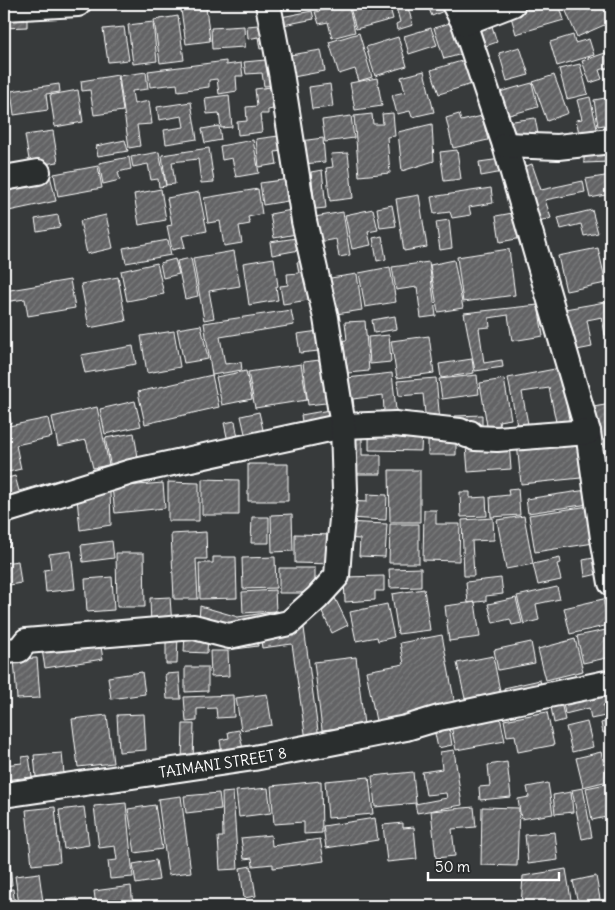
<svg xmlns="http://www.w3.org/2000/svg" width="615" height="910" font-family="Delius,sans-serif">
	<style>
		.building { fill: url(#building-hatch); stroke: #fff; fill-rule: evenodd }
		.lines { fill: none; stroke-linecap: round; stroke-linejoin: round }
		.minor-casing { stroke: #fff; stroke-width: 28 }
		.minor { stroke: #2a2d2e; stroke-width: 24 }
		.labels { text-anchor: middle; dominant-baseline: central; stroke-width: 5; stroke-linejoin: round; paint-order: stroke }
		.street-label { font-size: 15px; fill: #fff; stroke: #2a2d2e }
	</style>
	<defs>
		<pattern id="building-hatch" width="6" height="6" patternUnits="userSpaceOnUse" patternTransform="scale(1.25)"><rect width="6" height="6" fill="#636465"/><path d="M-1 1l2-2M0 6l6-6M5 7l2-2" fill="none" stroke="#7a7b7c"/></pattern>
	</defs>
	<rect width="100%" height="100%" fill="#373a3b"/>
	<filter id="ink" filterUnits="userSpaceOnUse"><feTurbulence type="fractalNoise" baseFrequency=".02" numOctaves="2"/><feDisplacementMap in="SourceGraphic" scale="10" xChannelSelector="R" yChannelSelector="G"/><feConvolveMatrix kernelMatrix="1 2 1 2 8 2 1 2 1" color-interpolation-filters="sRGB"/></filter>
	<g filter="url(#ink)">
		<path class="building" d="M 348,4 L 355,32 L 332,38 L 328,22 L 319,24 L 315,12 Z
			M 349,4 L 389,4 L 393,19 L 356,29 Z
			M 395,4 L 407,4 L 413,25 L 397,30 L 396,24 L 400,22 Z
			M 427,4 L 443,4 L 446,10 L 432,16 Z
			M 529,4 L 559,4 L 564,20 L 516,34 L 509,10 Z
			M 563,4 L 611,4 L 611,22 L 577,37 Z
			M 206,7 L 210,41 L 186,44 L 181,10 Z
			M 312,11 L 314,19 L 278,26 L 276,18 Z
			M 27,14 L 27,27 L 4,28 L 4,15 Z
			M 178,16 L 184,60 L 160,63 L 154,20 Z
			M 490,20 L 497,42 L 480,48 L 472,26 Z
			M 153,22 L 157,61 L 133,64 L 128,25 Z
			M 453,22 L 462,54 L 444,59 L 434,28 Z
			M 270,24 L 273,47 L 260,49 L 258,37 L 248,39 L 247,26 Z
			M 244,26 L 245,47 L 212,49 L 211,28 Z
			M 124,27 L 129,60 L 108,62 L 103,29 Z
			M 431,28 L 437,45 L 409,54 L 404,36 Z
			M 359,33 L 372,77 L 359,81 L 355,69 L 339,74 L 329,42 Z
			M 573,35 L 575,43 L 589,39 L 594,55 L 557,66 L 550,42 Z
			M 398,37 L 407,66 L 375,76 L 366,47 Z
			M 520,47 L 529,75 L 507,81 L 499,53 Z
			M 321,50 L 325,71 L 288,78 L 284,56 Z
			M 611,51 L 611,67 L 599,70 L 602,79 L 590,83 L 582,61 Z
			M 276,59 L 279,85 L 264,86 L 262,73 L 246,74 L 244,62 Z
			M 465,60 L 472,84 L 439,94 L 431,70 Z
			M 226,61 L 226,65 L 241,63 L 243,76 L 236,76 L 237,91 L 219,94 L 217,79 L 209,80 L 209,87 L 178,91 L 177,84 L 150,87 L 148,71 Z
			M 580,64 L 588,94 L 567,99 L 559,69 Z
			M 424,71 L 434,112 L 412,117 L 410,111 L 397,114 L 392,95 L 405,92 L 401,77 Z
			M 146,72 L 148,89 L 132,91 L 134,104 L 149,101 L 152,124 L 137,125 L 140,146 L 129,148 L 119,76 Z
			M 118,75 L 123,111 L 94,115 L 90,90 L 82,91 L 81,81 Z
			M 554,75 L 568,113 L 547,121 L 533,82 Z
			M 377,78 L 382,106 L 355,110 L 350,83 Z
			M 532,83 L 538,107 L 502,117 L 496,93 Z
			M 59,84 L 60,92 L 46,94 L 48,110 L 14,115 L 11,91 Z
			M 330,84 L 333,107 L 312,109 L 309,87 Z
			M 271,87 L 273,109 L 268,110 L 268,114 L 260,114 L 262,132 L 238,135 L 237,122 L 247,121 L 246,107 L 257,106 L 255,89 Z
			M 78,90 L 83,122 L 55,127 L 50,95 Z
			M 229,95 L 232,127 L 221,128 L 219,113 L 207,114 L 205,98 Z
			M 590,97 L 598,133 L 580,137 L 576,120 L 582,119 L 577,100 Z
			M 611,97 L 611,124 L 598,126 L 594,100 Z
			M 191,102 L 197,139 L 166,144 L 164,130 L 184,127 L 182,116 L 159,120 L 157,107 Z
			M 393,113 L 395,136 L 387,137 L 390,173 L 359,176 L 354,116 L 372,114 L 373,124 L 383,124 L 382,114 Z
			M 459,114 L 461,121 L 482,116 L 488,140 L 453,148 L 446,118 Z
			M 351,116 L 354,138 L 325,142 L 322,120 Z
			M 535,118 L 539,139 L 509,143 L 506,122 Z
			M 432,124 L 434,161 L 402,171 L 398,132 Z
			M 219,126 L 221,140 L 205,143 L 202,129 Z
			M 53,131 L 58,162 L 30,166 L 25,135 Z
			M 286,135 L 288,150 L 275,152 L 277,164 L 259,167 L 256,139 Z
			M 323,138 L 325,162 L 303,164 L 300,141 Z
			M 125,140 L 128,151 L 98,156 L 96,146 Z
			M 253,140 L 259,173 L 236,177 L 232,158 L 222,160 L 220,146 Z
			M 611,147 L 611,162 L 584,163 L 584,149 Z
			M 209,148 L 214,182 L 201,183 L 198,159 L 172,162 L 175,184 L 166,185 L 162,155 Z
			M 457,150 L 461,179 L 444,181 L 440,152 Z
			M 159,152 L 166,186 L 159,187 L 158,179 L 151,180 L 148,164 L 133,167 L 131,157 Z
			M 348,153 L 353,198 L 330,201 L 326,168 L 333,167 L 331,154 Z
			M 129,157 L 131,169 L 118,172 L 120,180 L 103,184 L 99,163 Z
			M 501,159 L 503,172 L 481,176 L 479,162 Z
			M 532,164 L 541,190 L 583,181 L 585,192 L 545,200 L 551,218 L 537,223 L 518,169 Z
			M 98,166 L 102,188 L 58,196 L 54,174 Z
			M 322,170 L 326,208 L 306,210 L 305,199 L 314,198 L 311,172 Z
			M 50,175 L 56,201 L 4,212 L 4,185 Z
			M 611,175 L 611,194 L 590,198 L 586,179 Z
			M 290,179 L 294,200 L 263,205 L 260,183 Z
			M 491,188 L 493,203 L 469,207 L 471,215 L 452,218 L 450,212 L 434,214 L 431,197 Z
			M 161,189 L 166,220 L 139,225 L 134,194 Z
			M 258,189 L 262,214 L 248,217 L 250,224 L 239,226 L 242,243 L 224,246 L 220,221 L 208,223 L 204,198 Z
			M 199,192 L 207,231 L 182,236 L 185,247 L 172,250 L 167,226 L 172,225 L 167,198 Z
			M 419,195 L 427,247 L 404,251 L 396,199 Z
			M 392,205 L 396,226 L 380,228 L 377,208 Z
			M 297,209 L 302,233 L 274,238 L 270,214 Z
			M 373,209 L 378,230 L 368,232 L 371,245 L 352,249 L 345,215 Z
			M 592,210 L 598,233 L 584,236 L 581,224 L 561,229 L 558,218 Z
			M 343,212 L 350,255 L 339,257 L 336,239 L 313,243 L 309,218 Z
			M 518,212 L 522,238 L 500,242 L 496,216 Z
			M 58,215 L 60,227 L 37,231 L 35,219 Z
			M 106,215 L 113,248 L 87,254 L 80,221 Z
			M 449,220 L 452,248 L 440,250 L 436,222 Z
			M 382,236 L 386,259 L 377,261 L 373,238 Z
			M 303,237 L 305,249 L 272,255 L 270,242 Z
			M 168,240 L 171,255 L 126,263 L 123,248 Z
			M 611,245 L 611,278 L 607,246 Z
			M 598,248 L 606,283 L 566,291 L 558,256 Z
			M 509,249 L 515,295 L 463,302 L 457,257 Z
			M 234,251 L 240,286 L 209,291 L 214,318 L 204,320 L 193,258 Z
			M 191,258 L 198,296 L 185,299 L 177,261 Z
			M 274,258 L 278,286 L 276,287 L 278,300 L 249,305 L 243,263 Z
			M 175,259 L 179,274 L 163,278 L 160,263 Z
			M 309,260 L 315,299 L 283,304 L 280,286 L 288,285 L 287,274 L 299,273 L 297,262 Z
			M 454,260 L 463,308 L 438,312 L 430,265 Z
			M 429,262 L 436,316 L 421,318 L 417,287 L 396,290 L 392,267 Z
			M 157,263 L 164,294 L 127,301 L 121,271 Z
			M 390,267 L 396,302 L 365,307 L 359,273 Z
			M 357,274 L 362,310 L 330,315 L 324,279 Z
			M 118,277 L 126,321 L 89,328 L 81,284 Z
			M 70,280 L 75,308 L 28,316 L 25,299 L 4,302 L 4,291 Z
			M 611,301 L 611,334 L 605,335 L 602,317 L 587,320 L 592,347 L 572,351 L 565,309 Z
			M 538,305 L 543,336 L 512,341 L 508,315 L 489,318 L 490,327 L 479,328 L 484,363 L 502,360 L 503,367 L 475,371 L 464,313 Z
			M 291,310 L 294,325 L 220,337 L 225,364 L 241,362 L 242,370 L 212,375 L 204,323 Z
			M 395,316 L 397,329 L 374,333 L 372,320 Z
			M 365,321 L 369,371 L 337,374 L 335,341 L 347,340 L 345,322 Z
			M 201,325 L 208,359 L 184,363 L 177,329 Z
			M 326,330 L 328,350 L 300,353 L 297,334 Z
			M 174,331 L 180,367 L 147,373 L 141,336 Z
			M 389,335 L 391,362 L 370,364 L 368,337 Z
			M 429,336 L 434,373 L 397,378 L 391,341 Z
			M 133,346 L 136,364 L 85,373 L 81,355 Z
			M 329,359 L 334,402 L 308,405 L 303,362 Z
			M 472,359 L 474,373 L 441,378 L 439,364 Z
			M 301,364 L 307,400 L 255,408 L 248,372 Z
			M 560,368 L 571,431 L 518,431 L 508,378 ZM 549,388 L 556,422 L 528,424 L 522,392 Z
			M 246,371 L 252,399 L 222,405 L 216,377 Z
			M 392,373 L 397,419 L 381,420 L 381,411 L 384,410 L 383,395 L 353,399 L 354,407 L 341,409 L 338,379 Z
			M 212,375 L 219,407 L 145,424 L 138,392 Z
			M 477,375 L 479,394 L 442,399 L 439,379 Z
			M 436,378 L 440,422 L 426,423 L 423,394 L 399,396 L 397,381 Z
			M 504,379 L 511,419 L 499,421 L 501,430 L 488,432 L 480,383 Z
			M 4,396 L 6,396 L 11,423 L 4,425 Z
			M 135,401 L 141,426 L 105,434 L 100,409 Z
			M 611,404 L 611,418 L 609,418 L 611,429 L 611,462 L 603,463 L 593,407 Z
			M 97,407 L 109,465 L 93,468 L 86,440 L 58,446 L 52,417 Z
			M 335,409 L 337,422 L 303,428 L 301,415 Z
			M 259,412 L 264,434 L 246,438 L 241,416 Z
			M 482,415 L 482,426 L 455,427 L 455,416 Z
			M 48,418 L 52,437 L 16,445 L 21,469 L 4,473 L 4,427 Z
			M 235,421 L 239,444 L 229,446 L 224,423 Z
			M 347,429 L 362,429 L 362,455 L 381,455 L 381,474 L 347,474 Z
			M 369,429 L 422,430 L 421,451 L 369,450 Z
			M 428,432 L 456,432 L 456,455 L 428,455 Z
			M 134,433 L 139,463 L 111,468 L 105,438 Z
			M 576,437 L 581,478 L 521,484 L 517,443 Z
			M 509,443 L 511,469 L 468,472 L 466,446 Z
			M 248,464 L 288,464 L 288,501 L 248,501 Z
			M 389,470 L 420,470 L 420,522 L 390,522 Z
			M 15,476 L 19,491 L 61,479 L 62,483 L 4,504 L 4,479 Z
			M 202,479 L 239,480 L 239,515 L 202,515 Z
			M 168,482 L 199,483 L 199,521 L 168,521 Z
			M 163,483 L 165,508 L 115,513 L 112,487 Z
			M 518,488 L 520,515 L 491,517 L 490,497 L 509,495 L 508,489 Z
			M 587,490 L 589,504 L 528,513 L 526,499 Z
			M 110,491 L 111,525 L 80,530 L 77,498 Z
			M 460,492 L 470,492 L 470,498 L 486,497 L 487,516 L 461,517 Z
			M 367,494 L 387,495 L 386,520 L 346,518 L 347,501 L 367,502 Z
			M 589,506 L 594,543 L 535,552 L 529,515 Z
			M 424,510 L 436,510 L 436,524 L 460,524 L 459,561 L 423,560 Z
			M 292,514 L 293,551 L 272,552 L 271,515 Z
			M 524,516 L 533,564 L 506,569 L 497,520 Z
			M 252,517 L 269,517 L 269,543 L 251,543 Z
			M 493,518 L 494,540 L 472,541 L 474,576 L 464,576 L 462,520 Z
			M 343,522 L 387,524 L 385,557 L 359,556 L 360,539 L 342,538 Z
			M 390,524 L 419,524 L 419,563 L 389,563 Z
			M 7,531 L 10,546 L 4,547 L 4,532 Z
			M 206,532 L 207,559 L 196,559 L 198,599 L 174,599 L 171,534 Z
			M 295,534 L 334,535 L 334,564 L 295,563 Z
			M 112,541 L 114,558 L 83,562 L 81,545 Z
			M 71,551 L 75,589 L 46,592 L 44,570 L 51,569 L 49,554 Z
			M 116,553 L 144,553 L 145,607 L 117,607 Z
			M 213,557 L 236,557 L 237,598 L 200,599 L 199,563 L 213,563 Z
			M 275,557 L 276,588 L 243,589 L 242,558 Z
			M 599,557 L 602,573 L 585,577 L 583,560 Z
			M 560,558 L 561,563 L 557,564 L 561,580 L 538,585 L 533,564 Z
			M 18,561 L 21,583 L 4,586 L 6,597 L 4,597 L 4,563 Z
			M 279,568 L 315,568 L 315,593 L 279,593 Z
			M 421,568 L 421,587 L 390,588 L 389,569 Z
			M 384,576 L 384,591 L 375,591 L 375,600 L 345,602 L 344,577 Z
			M 112,577 L 114,610 L 87,612 L 85,579 Z
			M 501,578 L 503,594 L 486,596 L 486,601 L 468,603 L 466,582 Z
			M 557,587 L 560,599 L 536,604 L 539,620 L 524,624 L 517,596 Z
			M 424,589 L 430,630 L 398,634 L 392,594 Z
			M 275,590 L 276,611 L 243,613 L 242,592 Z
			M 333,594 L 348,625 L 332,633 L 317,601 Z
			M 170,597 L 172,626 L 151,627 L 150,598 Z
			M 516,598 L 522,623 L 512,625 L 510,619 L 493,623 L 488,604 Z
			M 603,599 L 609,625 L 570,634 L 564,608 Z
			M 475,602 L 480,637 L 449,641 L 445,606 Z
			M 387,604 L 394,637 L 378,641 L 377,637 L 356,641 L 350,612 Z
			M 200,606 L 238,617 L 278,611 L 279,623 L 243,632 L 199,620 Z
			M 304,628 L 319,738 L 306,740 L 292,644 L 262,648 L 260,634 Z
			M 611,629 L 611,657 L 583,663 L 577,636 Z
			M 166,633 L 178,634 L 177,664 L 166,664 Z
			M 185,634 L 208,635 L 207,653 L 184,652 Z
			M 442,635 L 455,705 L 376,721 L 366,671 L 404,664 L 400,643 Z
			M 257,636 L 258,646 L 228,650 L 227,640 Z
			M 575,639 L 583,671 L 546,680 L 538,649 Z
			M 100,641 L 103,659 L 45,668 L 42,650 Z
			M 531,642 L 535,663 L 498,670 L 494,650 Z
			M 210,651 L 228,651 L 229,676 L 211,677 Z
			M 493,656 L 501,696 L 466,703 L 457,663 Z
			M 356,657 L 364,725 L 322,730 L 314,662 Z
			M 37,658 L 40,698 L 17,699 L 14,659 Z
			M 185,667 L 208,667 L 208,691 L 185,692 Z
			M 142,672 L 145,694 L 111,699 L 108,677 Z
			M 179,673 L 181,699 L 167,699 L 165,674 Z
			M 540,680 L 543,694 L 507,702 L 504,688 Z
			M 611,687 L 611,703 L 603,705 L 605,716 L 591,719 L 589,708 L 565,714 L 562,698 Z
			M 267,694 L 272,725 L 241,730 L 236,698 Z
			M 233,695 L 234,717 L 217,718 L 216,708 L 197,709 L 197,721 L 186,722 L 184,697 Z
			M 560,698 L 565,720 L 554,723 L 551,707 L 544,708 L 543,702 Z
			M 499,712 L 505,741 L 456,750 L 450,721 Z
			M 547,712 L 554,745 L 518,752 L 515,735 L 507,736 L 504,720 Z
			M 144,714 L 146,750 L 119,752 L 117,715 Z
			M 107,715 L 113,763 L 78,767 L 72,719 Z
			M 611,720 L 611,731 L 603,733 L 601,723 Z
			M 448,721 L 452,745 L 438,748 L 433,724 Z
			M 587,722 L 593,747 L 572,752 L 566,727 Z
			M 183,724 L 194,724 L 193,763 L 182,763 Z
			M 239,730 L 243,749 L 222,754 L 220,740 L 229,738 L 228,732 Z
			M 454,750 L 462,805 L 417,813 L 415,804 L 447,798 L 446,793 L 426,795 L 422,772 L 442,769 L 440,752 Z
			M 601,752 L 608,781 L 583,787 L 576,758 Z
			M 62,753 L 64,774 L 36,777 L 34,755 Z
			M 29,756 L 32,777 L 4,780 L 4,765 L 22,763 L 22,757 Z
			M 507,762 L 511,797 L 480,800 L 479,787 L 490,786 L 488,765 Z
			M 413,772 L 416,803 L 375,807 L 372,776 Z
			M 369,777 L 373,814 L 328,818 L 325,781 Z
			M 321,781 L 322,833 L 304,834 L 304,822 L 274,824 L 271,786 Z
			M 548,783 L 553,814 L 521,819 L 518,799 L 529,797 L 527,787 Z
			M 611,783 L 611,816 L 592,820 L 586,788 Z
			M 268,788 L 271,813 L 239,817 L 236,791 Z
			M 583,788 L 592,837 L 582,839 L 572,790 Z
			M 233,792 L 238,869 L 220,870 L 218,837 L 223,837 L 222,793 Z
			M 571,792 L 573,812 L 555,814 L 553,795 Z
			M 219,793 L 221,809 L 186,813 L 184,796 Z
			M 181,796 L 191,872 L 168,875 L 158,799 Z
			M 126,803 L 133,877 L 110,879 L 108,861 L 117,860 L 115,846 L 99,848 L 94,806 Z
			M 155,805 L 162,849 L 135,853 L 128,809 Z
			M 55,807 L 60,862 L 32,865 L 26,810 Z
			M 84,807 L 89,845 L 64,849 L 59,810 Z
			M 474,807 L 476,827 L 452,829 L 455,856 L 436,858 L 431,811 Z
			M 482,807 L 519,808 L 517,866 L 481,865 Z
			M 4,816 L 6,816 L 10,862 L 4,862 Z
			M 375,818 L 378,840 L 326,848 L 323,826 Z
			M 403,823 L 403,828 L 414,827 L 417,859 L 387,862 L 383,825 Z
			M 555,832 L 558,860 L 528,864 L 525,835 Z
			M 271,835 L 272,846 L 320,839 L 324,861 L 273,868 L 273,864 L 253,866 L 252,858 L 244,859 L 241,838 Z
			M 156,860 L 159,880 L 136,884 L 133,864 Z
			M 10,863 L 12,885 L 4,886 L 4,864 Z
			M 251,866 L 256,896 L 244,898 L 240,868 Z
			M 566,869 L 572,906 L 521,906 L 523,876 Z
			M 39,873 L 43,902 L 19,905 L 15,876 Z
			M 596,876 L 600,899 L 578,903 L 573,881 Z
			M 131,886 L 133,906 L 96,906 L 94,891 Z
			M 13,889 L 15,906 L 5,906 L 4,890 Z
			M 77,898 L 78,906 L 56,906 L 56,901 Z"/>
		<g class="lines">
			<g class="minor-casing">
				<g id="minor">
					<path d="M 454,4 L 464,23 L 505,145 L 588,432 L 603,538 L 611,583"/>
					<path d="M 4,8 L 78,4"/>
					<path d="M 464,23 L 513,4"/>
					<path d="M 505,145 L 558,147 L 611,141"/>
					<path d="M 4,178 L 38,172"/>
					<path d="M 4,511 L 131,472 L 343,426 L 395,424 L 460,431 L 467,435 L 470,433 L 475,438 L 497,439 L 588,432"/>
					<path d="M 4,651 L 19,650 L 26,641 L 194,627 L 229,636 L 289,623 L 317,598 L 337,576 L 339,548 L 345,491 L 343,426 L 326,318 L 304,221 L 281,73 L 268,4"/>
					<path id="s1" d="M 4,795 L 254,758 L 406,728 L 439,718 L 611,682"/>
				</g>
			</g>
			<use href="#minor" class="minor"/>
		</g>
	</g>
	<g class="labels">
		<g class="street-label">
			<text stroke="none"><textPath href="#s1" startOffset="221">TAIMANI STREET 8</textPath></text>
		</g>
	</g>
	<rect width="615" height="910" fill="none" stroke="#2a2d2e" stroke-width="20"/>
	<rect x="10" y="10" width="595" height="890" fill="none" stroke="#fff" stroke-width="2" filter="url(#ink)"/>
	<path d="M428 872v8h131v-8" fill="none" stroke="#ffffff" stroke-width="2.5"/>
	<text x="435" y="872" font-size="15" fill="#ffffff" stroke="#2a2d2e" stroke-width="4" paint-order="stroke">50 m</text>
</svg>
